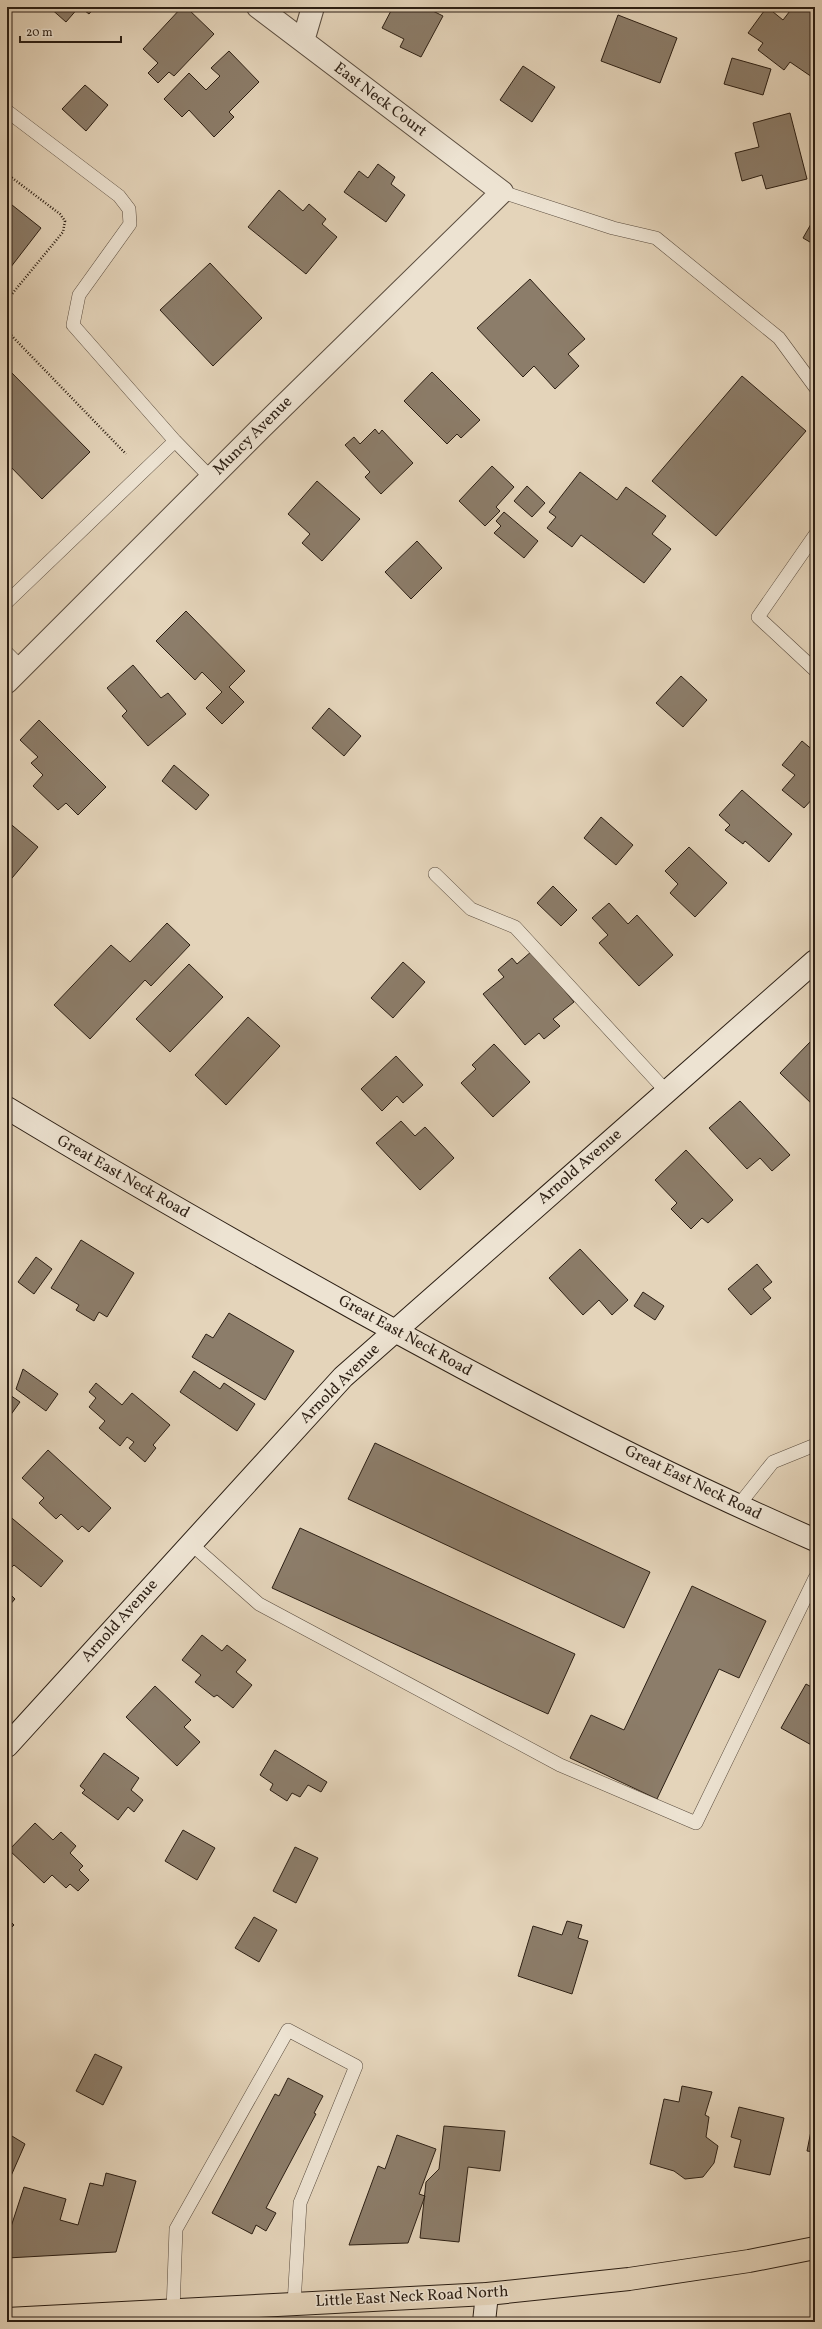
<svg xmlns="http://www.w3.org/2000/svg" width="822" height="2329" font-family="Vollkorn,serif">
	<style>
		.building { fill: #8c7d6a; stroke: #2c1f14 }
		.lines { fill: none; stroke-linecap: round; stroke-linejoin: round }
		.lane-casing { stroke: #5a4c3e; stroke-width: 14 }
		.street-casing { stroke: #5a4c3e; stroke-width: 24 }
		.secondary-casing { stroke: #2c1f14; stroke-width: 24 }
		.primary-casing { stroke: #2c1f14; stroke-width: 24 }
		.path { stroke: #2c1f14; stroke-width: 2.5; stroke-dasharray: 1 2; stroke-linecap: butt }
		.lane { stroke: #ede3d2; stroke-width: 13 }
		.street { stroke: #ede3d2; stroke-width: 22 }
		.secondary { stroke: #ede3d2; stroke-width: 22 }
		.primary { stroke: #e4d4ba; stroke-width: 22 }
		.labels { text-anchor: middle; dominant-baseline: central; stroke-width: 3; stroke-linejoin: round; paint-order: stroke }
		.street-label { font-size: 16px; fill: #2c1f14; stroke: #ede3d2 }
	</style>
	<rect width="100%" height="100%" fill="#e4d4ba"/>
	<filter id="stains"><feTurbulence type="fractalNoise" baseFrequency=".005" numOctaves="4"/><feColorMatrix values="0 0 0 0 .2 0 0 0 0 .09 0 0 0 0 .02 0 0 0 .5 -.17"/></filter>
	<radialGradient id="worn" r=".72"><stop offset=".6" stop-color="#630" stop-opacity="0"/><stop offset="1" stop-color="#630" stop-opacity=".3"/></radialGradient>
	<path class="building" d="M 49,7 L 79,7 L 66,22 Z
		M 80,7 L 95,7 L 89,14 Z
		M 182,7 L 186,7 L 214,34 L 174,76 L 169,72 L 158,83 L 148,73 L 158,63 L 143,49 Z
		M 393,7 L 425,7 L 443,16 L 421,57 L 400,47 L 404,39 L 382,28 Z
		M 767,7 L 783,20 L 793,7 L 812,7 L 815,9 L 815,73 L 812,77 L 790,62 L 784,70 L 758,50 L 763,43 L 748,33 Z
		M 618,15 L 677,38 L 660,83 L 601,61 Z
		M 229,51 L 259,82 L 229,112 L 234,117 L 214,137 L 189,110 L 182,117 L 164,99 L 189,73 L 206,90 L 220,76 L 211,68 Z
		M 732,58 L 771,69 L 763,95 L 724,84 Z
		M 523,66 L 555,87 L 532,122 L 500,100 Z
		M 85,85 L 108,105 L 86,131 L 62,109 Z
		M 790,113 L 807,179 L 766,189 L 762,175 L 742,181 L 735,153 L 759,147 L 753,123 Z
		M 378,164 L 395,177 L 391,184 L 405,195 L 386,222 L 344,192 L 359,171 L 368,178 Z
		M 279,190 L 303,211 L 309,204 L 326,219 L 322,224 L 337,237 L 306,274 L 248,227 Z
		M 7,201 L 41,228 L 7,272 Z
		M 815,217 L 815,245 L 803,238 Z
		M 210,263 L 262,318 L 213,366 L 160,310 Z
		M 530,279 L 585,339 L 568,354 L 579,366 L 555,389 L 534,366 L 523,377 L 477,328 Z
		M 7,368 L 90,452 L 42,499 L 7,463 Z
		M 432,372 L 480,420 L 461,438 L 457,434 L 447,444 L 404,401 Z
		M 742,376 L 806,431 L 716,536 L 652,481 Z
		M 375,429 L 379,434 L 382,430 L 413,463 L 381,494 L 365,477 L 370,472 L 345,445 L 354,437 L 360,444 Z
		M 492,466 L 514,487 L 496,507 L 500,511 L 485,526 L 459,501 Z
		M 580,472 L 617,500 L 626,487 L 666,516 L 652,534 L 671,549 L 644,583 L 581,535 L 572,547 L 547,528 L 556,517 L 549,512 Z
		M 317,481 L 360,519 L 322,561 L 302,543 L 310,534 L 288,514 Z
		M 527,486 L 545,503 L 532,517 L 514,501 Z
		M 504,512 L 538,541 L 524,558 L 494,533 L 501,526 L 496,521 Z
		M 417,541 L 442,568 L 411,599 L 385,572 Z
		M 186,611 L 245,671 L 229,687 L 244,702 L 222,724 L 206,708 L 222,692 L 202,672 L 195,680 L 156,641 Z
		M 133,665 L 161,698 L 168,693 L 186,714 L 148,746 L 122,716 L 127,711 L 107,688 Z
		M 681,676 L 707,700 L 683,727 L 656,703 Z
		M 329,708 L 361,736 L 344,756 L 312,728 Z
		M 39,720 L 106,787 L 78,815 L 66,803 L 58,810 L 33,786 L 43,775 L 31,763 L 38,757 L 20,740 Z
		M 802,741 L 815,752 L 815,796 L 804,808 L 782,790 L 795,775 L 782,765 Z
		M 174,765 L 209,795 L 196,810 L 162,781 Z
		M 742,790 L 792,834 L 769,862 L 745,841 L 743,844 L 725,830 L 730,825 L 719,815 Z
		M 601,817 L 633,845 L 616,865 L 584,838 Z
		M 7,821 L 38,847 L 7,884 Z
		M 689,847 L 727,883 L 695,917 L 670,893 L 678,884 L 665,871 Z
		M 553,886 L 577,910 L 561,926 L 537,903 Z
		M 609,903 L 628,924 L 637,915 L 673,955 L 639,986 L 599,943 L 608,935 L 592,918 Z
		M 167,923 L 190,945 L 151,986 L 145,980 L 90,1039 L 54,1005 L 111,945 L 130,962 Z
		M 532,951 L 574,1002 L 553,1019 L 560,1026 L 544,1039 L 539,1033 L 525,1045 L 483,994 L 504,977 L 498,970 L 512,958 L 517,964 Z
		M 403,962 L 425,982 L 393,1018 L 371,998 Z
		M 189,964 L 223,997 L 170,1052 L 136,1019 Z
		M 248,1017 L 280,1046 L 226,1105 L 195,1075 Z
		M 810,1042 L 815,1046 L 815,1107 L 780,1073 Z
		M 494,1044 L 530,1082 L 493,1117 L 461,1083 L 476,1069 L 472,1065 Z
		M 396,1056 L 423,1085 L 403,1103 L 397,1096 L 382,1111 L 361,1089 Z
		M 740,1101 L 790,1155 L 772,1171 L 760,1158 L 747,1169 L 709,1128 Z
		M 401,1121 L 415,1136 L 425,1127 L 454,1158 L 420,1190 L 376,1143 Z
		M 686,1150 L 733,1200 L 708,1223 L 702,1218 L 691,1229 L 671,1209 L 677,1203 L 655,1180 Z
		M 81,1240 L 134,1273 L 107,1317 L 99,1312 L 94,1321 L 76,1310 L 79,1305 L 51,1288 Z
		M 580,1249 L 628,1300 L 612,1315 L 599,1300 L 583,1315 L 549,1278 Z
		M 36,1257 L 52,1269 L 34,1294 L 18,1282 Z
		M 757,1264 L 772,1282 L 763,1289 L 771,1298 L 751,1315 L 728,1289 Z
		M 643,1292 L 664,1306 L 655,1320 L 634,1306 Z
		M 229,1313 L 294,1351 L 265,1400 L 192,1357 L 206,1334 L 213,1338 Z
		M 23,1369 L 58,1394 L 46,1411 L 16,1389 Z
		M 194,1371 L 220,1389 L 224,1383 L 255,1404 L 237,1431 L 180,1392 Z
		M 96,1383 L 122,1405 L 132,1393 L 170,1425 L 153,1445 L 156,1448 L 145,1462 L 129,1448 L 134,1442 L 127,1437 L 120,1446 L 99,1428 L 105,1421 L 89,1407 L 96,1398 L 89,1392 Z
		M 7,1393 L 20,1402 L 7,1420 Z
		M 375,1443 L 650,1572 L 624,1628 L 348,1499 Z
		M 48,1450 L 111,1508 L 89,1532 L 82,1526 L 78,1530 L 61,1514 L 56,1519 L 39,1503 L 44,1498 L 22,1478 Z
		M 7,1514 L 63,1561 L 41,1587 L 14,1565 L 10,1569 L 7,1566 Z
		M 300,1528 L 575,1654 L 548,1714 L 272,1588 Z
		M 692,1586 L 766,1621 L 739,1678 L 719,1669 L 657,1799 L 570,1758 L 591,1715 L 624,1730 Z
		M 7,1591 L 15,1599 L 7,1608 Z
		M 202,1635 L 222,1651 L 227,1645 L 246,1660 L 236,1672 L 252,1685 L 233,1708 L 217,1695 L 214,1697 L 195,1682 L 201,1675 L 182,1660 Z
		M 806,1684 L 815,1689 L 815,1747 L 781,1728 Z
		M 155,1686 L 191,1720 L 184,1727 L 200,1742 L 177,1766 L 126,1717 Z
		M 275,1750 L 327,1782 L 321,1792 L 308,1785 L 300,1797 L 292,1793 L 287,1801 L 270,1790 L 273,1784 L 260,1775 Z
		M 104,1753 L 139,1778 L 131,1790 L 143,1800 L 134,1812 L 128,1807 L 118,1820 L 82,1793 L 85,1790 L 80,1786 Z
		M 35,1823 L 53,1840 L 61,1832 L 76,1846 L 70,1853 L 83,1866 L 79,1870 L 89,1880 L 78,1891 L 70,1884 L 66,1888 L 52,1875 L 44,1883 L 9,1850 Z
		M 183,1830 L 215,1848 L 197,1880 L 165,1861 Z
		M 295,1847 L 318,1858 L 296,1903 L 273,1891 Z
		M 254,1917 L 277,1930 L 259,1962 L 235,1948 Z
		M 7,1918 L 14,1925 L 7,1932 Z
		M 567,1921 L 582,1925 L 578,1938 L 588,1941 L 572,1994 L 518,1976 L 533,1926 L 562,1935 Z
		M 95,2054 L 122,2067 L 103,2105 L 76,2091 Z
		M 288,2078 L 323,2096 L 314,2113 L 316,2114 L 266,2208 L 276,2213 L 266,2231 L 256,2225 L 252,2234 L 212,2213 L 275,2094 L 279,2096 Z
		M 682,2086 L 712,2092 L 705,2115 L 709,2117 L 706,2137 L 718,2146 L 714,2163 L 703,2177 L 685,2179 L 674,2171 L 650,2164 L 664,2099 L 679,2102 Z
		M 739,2107 L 784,2118 L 770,2175 L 734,2167 L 741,2140 L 731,2137 Z
		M 815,2111 L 815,2152 L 807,2151 Z
		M 444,2126 L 505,2131 L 500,2171 L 468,2167 L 459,2242 L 420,2238 L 426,2182 L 439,2169 Z
		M 7,2133 L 25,2144 L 7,2185 Z
		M 397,2135 L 436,2149 L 419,2194 L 425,2196 L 408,2243 L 349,2245 L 378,2166 L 385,2169 Z
		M 106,2173 L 136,2181 L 116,2252 L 7,2258 L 7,2239 L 24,2187 L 66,2199 L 60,2220 L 78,2225 L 90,2183 L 103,2186 Z"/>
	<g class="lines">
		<g class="lane-casing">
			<path id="lane" d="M 7,111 L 119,196 L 129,209 L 130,224 L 79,295 L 73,325 L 175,441 L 211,478
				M 502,192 L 613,228 L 656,238 L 779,338 L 815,387
				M 815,535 L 758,617 L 815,670
				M 7,602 L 175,441
				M 7,653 L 21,667
				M 435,874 L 471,909 L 515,927 L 666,1091
				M 738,1506 L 773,1462 L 815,1445
				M 190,1543 L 259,1604 L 560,1765 L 696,1823 L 815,1578
				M 173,2311 L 176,2229 L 288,2030 L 356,2066 L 300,2203 L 294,2304"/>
		</g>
		<g class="street-casing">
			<path id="street" d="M 303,41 L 313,7
				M 7,682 L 262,427 L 502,192 L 258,7"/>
		</g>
		<g class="secondary-casing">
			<path id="secondary" d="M 7,1108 C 103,1166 200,1222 298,1277 C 466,1372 638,1463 815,1540
				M 7,1746 L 343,1377 L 815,961
				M 484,2322 L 487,2294"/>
		</g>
		<g class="primary-casing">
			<path id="primary" d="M 7,2319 L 487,2294 L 629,2279 L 749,2261 L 815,2248"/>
		</g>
		<path class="path" d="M 7,174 L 60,214 L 65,221 L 63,232 L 7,300
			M 7,331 L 126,454"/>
		<use href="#lane" class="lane"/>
		<use href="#street" class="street"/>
		<use href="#secondary" class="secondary"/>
		<use href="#primary" class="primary"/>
	</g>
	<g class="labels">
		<g class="street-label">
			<text transform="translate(380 100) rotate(37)">East Neck Court</text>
			<text transform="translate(253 436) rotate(-45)">Muncy Avenue</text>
			<text transform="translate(580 1167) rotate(-41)">Arnold Avenue</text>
			<text transform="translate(123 1177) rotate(30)">Great East Neck Road</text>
			<text transform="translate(405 1336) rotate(29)">Great East Neck Road</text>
			<text transform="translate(340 1384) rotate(-45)">Arnold Avenue</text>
			<text transform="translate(693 1483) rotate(26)">Great East Neck Road</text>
			<text transform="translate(120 1621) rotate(-48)">Arnold Avenue</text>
			<text transform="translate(412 2297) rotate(-3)">Little East Neck Road North</text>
		</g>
	</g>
	<rect width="822" height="2329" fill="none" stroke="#e4d4ba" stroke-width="24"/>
	<rect x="8" y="8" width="806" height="2313" fill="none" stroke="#2c1f14" stroke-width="2"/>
	<rect x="12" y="12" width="798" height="2305" fill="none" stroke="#2c1f14"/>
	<path d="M20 36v6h101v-6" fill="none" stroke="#2c1f14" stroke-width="2"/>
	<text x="26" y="36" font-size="12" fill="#2c1f14" stroke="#ede3d2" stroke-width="3" paint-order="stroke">20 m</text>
	<rect width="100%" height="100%" filter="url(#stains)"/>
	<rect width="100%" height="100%" fill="url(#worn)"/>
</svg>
